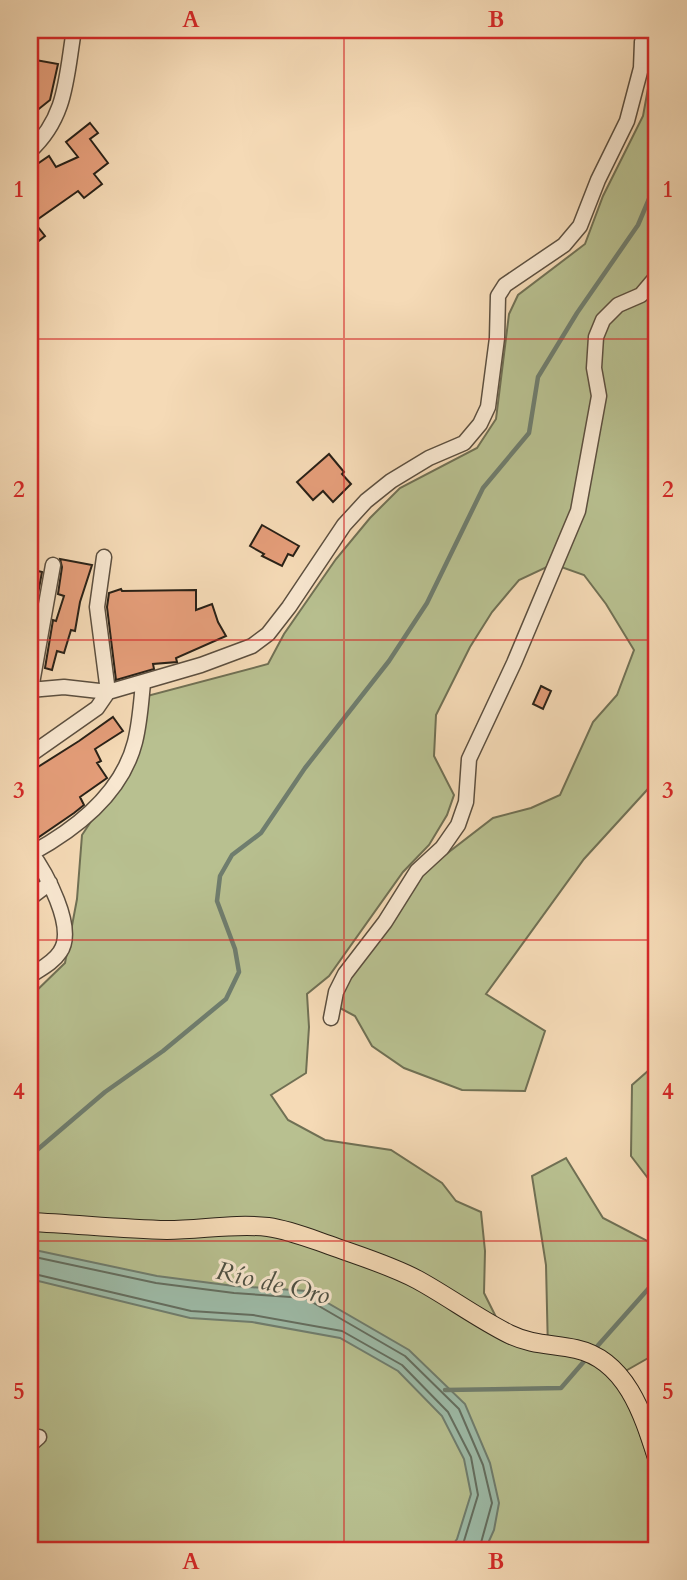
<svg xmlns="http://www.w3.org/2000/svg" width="687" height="1580" font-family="Cardo,serif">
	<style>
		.green { fill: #b8c090; stroke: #707054; stroke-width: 2 }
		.water { fill: #9dbba8; stroke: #6f7d6e; stroke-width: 2 }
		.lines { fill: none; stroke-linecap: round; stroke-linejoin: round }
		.shore { stroke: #636e60; stroke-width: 2 }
		.stream { stroke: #6f7d6e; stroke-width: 4.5 }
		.building { fill: #e49d79; stroke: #292117; stroke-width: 2 }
		.minor-casing { stroke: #5c4f3f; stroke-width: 17 }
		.major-casing { stroke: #292117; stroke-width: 20 }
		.minor { stroke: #f8e7d0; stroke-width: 14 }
		.major { stroke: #f5dab6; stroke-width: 18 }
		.grid { fill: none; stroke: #d62828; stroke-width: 2; stroke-opacity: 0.55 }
		.labels { text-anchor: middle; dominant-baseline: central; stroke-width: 6; stroke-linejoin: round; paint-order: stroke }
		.water-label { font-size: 26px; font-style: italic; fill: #4c4f42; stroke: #f8e7d0 }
		.neatline { fill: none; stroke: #d62828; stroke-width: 2.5 }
		.grid-label { font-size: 23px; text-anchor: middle; font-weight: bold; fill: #d62828 }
	</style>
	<rect width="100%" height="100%" fill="#f5dab6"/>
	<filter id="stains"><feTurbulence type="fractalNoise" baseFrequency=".00286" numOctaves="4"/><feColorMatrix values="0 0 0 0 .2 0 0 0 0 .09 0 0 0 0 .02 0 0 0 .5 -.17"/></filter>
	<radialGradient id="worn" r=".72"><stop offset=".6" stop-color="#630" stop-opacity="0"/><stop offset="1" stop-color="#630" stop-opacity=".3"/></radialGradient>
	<path class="green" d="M 657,39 L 657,779 L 584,859 L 486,994 L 545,1031 L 525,1091 L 462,1090 L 404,1068 L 372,1046 L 355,1016 L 338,1007 L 346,983 L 423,872 L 493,818 L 531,808 L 560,795 L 593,722 L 617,695 L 634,650 L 606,604 L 584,575 L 553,564 L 519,580 L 492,612 L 470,647 L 436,715 L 434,756 L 454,795 L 447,815 L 429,845 L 403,872 L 329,976 L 307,994 L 309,1027 L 306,1073 L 271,1095 L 288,1120 L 325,1140 L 391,1150 L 442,1183 L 456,1201 L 481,1212 L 485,1251 L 484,1293 L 509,1343 L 548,1351 L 546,1265 L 532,1176 L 566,1158 L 603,1218 L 651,1243 L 657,1231 L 657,1353 L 615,1377 L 626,1393 L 657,1485 L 657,1550 L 30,1550 L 30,997 L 65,963 L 77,899 L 82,835 L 135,755 L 147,696 L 268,664 L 284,634 L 336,559 L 370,518 L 400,488 L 477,448 L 496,419 L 509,314 L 518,295 L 585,244 L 603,196 L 643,116 Z
		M 657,1063 L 657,1190 L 631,1156 L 632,1085 Z"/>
	<path class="water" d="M 30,1249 L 157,1276 L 234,1286 L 307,1291 L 409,1350 L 465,1404 L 490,1463 L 499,1503 L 494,1530 L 485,1550 L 449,1550 L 457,1539 L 471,1494 L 464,1459 L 442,1416 L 398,1371 L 340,1338 L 252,1322 L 190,1318 L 30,1279 Z"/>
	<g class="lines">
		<path class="shore" d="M 30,1256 L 156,1283 L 234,1293 L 305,1298 L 405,1356 L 459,1409 L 483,1465 L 492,1503 L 479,1550
			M 30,1273 L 191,1311 L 253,1315 L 342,1331 L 402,1365 L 448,1412 L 471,1457 L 478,1495 L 464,1541 L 457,1550"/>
		<path class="stream" d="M 30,1156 L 105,1092 L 163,1051 L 226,999 L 239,972 L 235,949 L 217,901 L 220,876 L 232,855 L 261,833 L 305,768 L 389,661 L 427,603 L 483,488 L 529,433 L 538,377 L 577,313 L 638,225 L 657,180
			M 593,1351 L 657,1279
			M 445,1390 L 561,1388 L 587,1358"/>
	</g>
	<path class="building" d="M 30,59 L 58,64 L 50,100 L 30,116 L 30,73 L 37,68 Z
		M 90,123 L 98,133 L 90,139 L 108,163 L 94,174 L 102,184 L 84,198 L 78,191 L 34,222 L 45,236 L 30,248 L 30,189 L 34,186 L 30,179 L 30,169 L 49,156 L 56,167 L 78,157 L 66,142 Z
		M 329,454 L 344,472 L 342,474 L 351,484 L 333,502 L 323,491 L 313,500 L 297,482 Z
		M 262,525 L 299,546 L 293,556 L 288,554 L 282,566 L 262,556 L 264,554 L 250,546 Z
		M 60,559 L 92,565 L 80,602 L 75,631 L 71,630 L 64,653 L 57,651 L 52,670 L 45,668 L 53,620 L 56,621 L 64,596 L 58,594 L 62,567 Z
		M 30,569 L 42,572 L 31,632 L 30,632 Z
		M 121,589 L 122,591 L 196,590 L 196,610 L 212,604 L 218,622 L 226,636 L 176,658 L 177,662 L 153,664 L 154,669 L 116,680 L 107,607 L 109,593 Z
		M 541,686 L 551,691 L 543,709 L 533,704 Z
		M 113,717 L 123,731 L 95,749 L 101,761 L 97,763 L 107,778 L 80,797 L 84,805 L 74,813 L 36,839 L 30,829 L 30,772 L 79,741 Z"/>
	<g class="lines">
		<g class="minor-casing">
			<path id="minor" d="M 30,151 C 67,117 66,77 74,30
				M 104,557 L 97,607 L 108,692
				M 31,689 L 53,565
				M 30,690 L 64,687 L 108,692 L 201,665 L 252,646 L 268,634 L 289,607 L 344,525 L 366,501 L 391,481 L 429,458 L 464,443 L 480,424 L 488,407 L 497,338 L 498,296 L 505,285 L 564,245 L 580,226 L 598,180 L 627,121 L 641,68 L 642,42 L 646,30
				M 30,755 L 97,708 L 108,692
				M 30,851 C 45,871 77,928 60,952 C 53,963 40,969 30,976
				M 32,853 C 76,829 122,793 135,742 C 140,722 141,703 143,683
				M 30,898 L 50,883
				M 331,1018 L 336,992 L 345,974 L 385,922 L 417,871 L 442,848 L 458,825 L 466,802 L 469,759 L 514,663 L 578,511 L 599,396 L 594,368 L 596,337 L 603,320 L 618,305 L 641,295 L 657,276
				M 30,1445 L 39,1437"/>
		</g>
		<g class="major-casing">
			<path id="major" d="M 30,1222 C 75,1224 122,1229 167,1230 C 201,1230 234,1223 268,1227 C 289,1230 309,1238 329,1245 C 359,1256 390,1265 418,1280 C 449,1297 477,1318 509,1334 C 531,1345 553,1344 576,1349 C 626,1360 643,1414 657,1458"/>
		</g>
		<use href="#minor" class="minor"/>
		<use href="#major" class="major"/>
	</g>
	<path class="grid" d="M 344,30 L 344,1550M 30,339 L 657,339M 30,640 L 657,640M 30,940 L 657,940M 30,1241 L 657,1241"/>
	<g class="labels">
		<g class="water-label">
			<text transform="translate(273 1283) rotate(13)">Río de Oro</text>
		</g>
	</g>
	<rect width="687" height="1580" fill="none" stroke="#f5dab6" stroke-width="77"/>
	<rect x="38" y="38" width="610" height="1504" class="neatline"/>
	<g class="grid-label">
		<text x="191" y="27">A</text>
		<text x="496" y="27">B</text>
		<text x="19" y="197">1</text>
		<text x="668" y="197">1</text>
		<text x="19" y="497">2</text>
		<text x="668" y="497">2</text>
		<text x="19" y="798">3</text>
		<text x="668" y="798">3</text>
		<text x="19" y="1099">4</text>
		<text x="668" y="1099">4</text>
		<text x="19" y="1399">5</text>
		<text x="668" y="1399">5</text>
		<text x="191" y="1569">A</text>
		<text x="496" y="1569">B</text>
	</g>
	<rect width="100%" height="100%" filter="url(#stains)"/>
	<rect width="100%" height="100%" fill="url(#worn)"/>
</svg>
